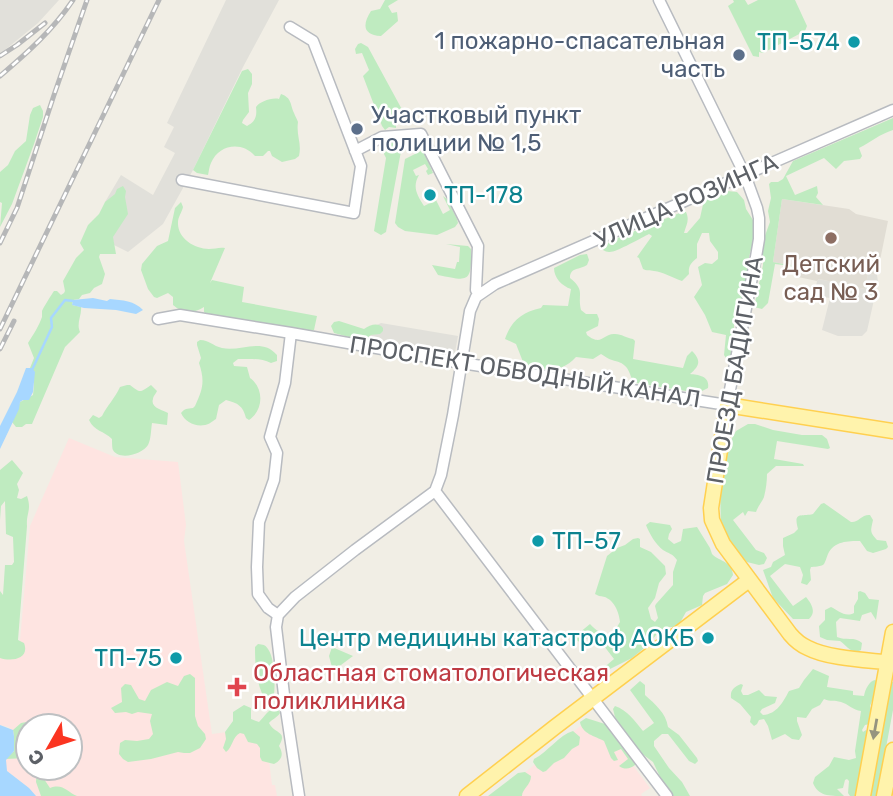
<svg xmlns="http://www.w3.org/2000/svg" width="893" height="796" font-family="Rubik,sans-serif">
	<style>
		.industrial { fill: #e1e0da }
		.education { fill: #e1ddd4 }
		.medical { fill: #fee4e1; fill-rule: evenodd }
		.green { fill: #bfebc0 }
		.water { fill: #a7d7ff }
		.lines { fill: none; stroke-linecap: round; stroke-linejoin: round }
		.stream { stroke: #a7d7ff; stroke-width: 2.5 }
		.minor-casing { stroke: #b8bbc0; stroke-width: 13 }
		.major-casing { stroke: #ffd050; stroke-width: 17 }
		.minor { stroke: #fff; stroke-width: 10 }
		.major { stroke: #fff3ac; stroke-width: 14 }
		.rail-casing { stroke: #b6b7b8; stroke-width: 5 }
		.rail { stroke: #fff; stroke-width: 2.5; stroke-dasharray: 8; stroke-linecap: butt }
		.oneway { fill: #96947f }
		.culture-dot { fill: #0f9aa8; stroke: #fff; stroke-width: 2.5 }
		.service-dot { fill: #5c6f8a; stroke: #fff; stroke-width: 2.5 }
		.education-dot { fill: #8d6e63; stroke: #fff; stroke-width: 2.5 }
		.health-dot { fill: #e0444e; stroke: #fff; stroke-width: 2.5 }
		.labels { text-anchor: middle; dominant-baseline: central; stroke-width: 5; stroke-linejoin: round; paint-order: stroke }
		.service-label { font-size: 24px; fill: #4e5e75; stroke: #fff; text-anchor: end }
		.culture-label { font-size: 24px; fill: #0d838f; stroke: #fff; text-anchor: end }
		.street-label { font-size: 24px; fill: #5d6167; stroke: #fff }
		.education-label { font-size: 24px; fill: #785e54; stroke: #fff }
		.health-label { font-size: 24px; fill: #be3a42; stroke: #fff; text-anchor: start }
	</style>
	<rect width="100%" height="100%" fill="#f1eee5"/>
	<path class="industrial" d="M 0,0 L 59,0 L 38,23 L 0,54 Z
		M 226,0 L 279,0 L 243,67 L 193,170 L 163,224 L 128,252 L 114,245 L 105,202 L 121,175 L 153,195 L 175,153 L 164,147 L 174,127 L 167,123 Z
		M 868,274 L 877,275 L 878,282 L 867,331 L 862,336 L 838,336 L 822,330 L 830,298 L 814,296 L 817,281 L 819,279 L 865,289 Z
		M 381,323 L 458,336 L 454,358 L 364,341 L 369,336 L 375,334 L 379,325 L 377,325 Z"/>
	<path class="education" d="M 782,199 L 849,209 L 856,214 L 888,221 L 877,275 L 868,274 L 865,289 L 819,279 L 817,281 L 798,277 L 799,267 L 773,262 Z"/>
	<path class="medical" d="M 69,438 L 115,457 L 178,462 L 186,525 L 184,541 L 212,734 L 265,727 L 272,785 L 275,785 L 277,796 L 36,796 L 29,788 L 7,771 L 5,759 L 15,743 L 14,736 L 9,727 L 0,725 L 0,658 L 19,652 L 30,526 ZM 28,726 L 70,726 L 70,768 L 28,768 Z
		M 584,723 L 603,726 L 650,788 L 641,794 L 642,796 L 497,796 Z"/>
	<path class="green" d="M 385,0 L 398,0 L 388,6 L 392,13 L 397,12 L 398,21 L 381,36 C 363,35 362,25 371,11 L 380,9 Z
		M 733,0 L 745,0 L 748,5 L 758,0 L 795,0 L 807,26 L 805,31 L 763,53 L 759,52 L 759,57 L 753,56 L 728,6 L 734,2 Z
		M 361,43 L 368,47 L 405,115 L 403,118 L 397,112 L 391,118 L 396,125 L 396,128 L 389,127 L 385,130 L 382,126 L 363,76 L 369,70 L 362,53 L 356,54 L 355,49 L 358,44 Z
		M 248,69 L 252,74 L 252,84 L 248,93 L 249,112 L 243,120 L 242,123 L 247,126 C 256,121 257,116 256,107 C 259,102 272,97 279,99 L 281,94 C 292,98 290,104 294,113 C 295,116 297,119 298,122 C 296,136 302,143 299,156 L 295,159 L 282,162 L 272,156 L 270,151 L 268,151 L 263,156 L 255,156 C 242,141 219,144 211,163 C 209,167 209,171 208,175 L 197,173 L 193,170 L 242,71 Z
		M 40,105 L 43,111 L 43,117 L 34,144 L 12,204 L 0,227 L 2,203 L 0,202 L 0,172 L 8,165 L 15,151 L 26,141 L 30,115 L 33,108 Z
		M 893,118 L 893,130 C 880,134 871,142 859,148 L 862,156 L 860,159 L 844,161 L 836,169 L 824,158 L 786,176 L 795,195 L 817,186 L 818,193 L 816,197 L 823,205 L 782,199 L 773,262 L 799,267 L 775,264 L 768,303 L 762,309 L 754,307 L 763,265 L 763,241 L 770,222 L 768,211 L 771,198 L 769,184 L 771,182 L 778,182 L 783,179 L 793,161 Z
		M 400,140 L 402,146 L 386,232 L 381,235 L 374,231 L 386,158 L 384,154 L 385,141 Z
		M 423,150 L 433,173 L 428,175 L 426,171 L 428,169 L 425,164 L 413,170 L 416,176 L 419,175 C 412,187 417,195 424,206 L 436,200 L 443,214 L 450,210 L 443,196 L 447,199 L 457,219 L 458,223 L 455,227 L 437,235 L 405,231 L 398,227 L 395,223 L 405,159 Z
		M 123,186 L 126,191 L 125,197 L 128,214 L 113,237 L 116,254 L 100,254 L 99,257 L 105,274 L 102,284 L 94,288 L 90,293 L 82,295 L 79,299 L 73,300 L 72,305 L 81,307 C 82,315 76,323 80,332 L 65,347 L 32,424 L 26,424 L 22,427 L 16,427 L 12,422 L 20,402 L 33,395 C 34,387 35,376 32,368 L 30,368 L 34,358 L 28,343 C 33,335 39,326 42,317 C 42,315 42,313 42,311 C 43,308 52,294 54,291 L 57,291 L 61,295 L 64,293 L 65,291 L 63,281 L 76,258 L 84,250 L 80,243 L 88,225 L 99,214 L 105,202 L 115,194 L 117,189 Z
		M 727,191 L 737,192 L 744,200 L 746,209 L 753,220 L 754,239 L 749,257 L 748,277 C 741,284 744,289 742,298 C 740,304 736,309 735,315 C 732,329 737,342 732,356 L 726,358 L 724,355 L 726,335 L 712,332 L 705,315 L 694,297 L 702,285 L 698,267 L 705,263 L 712,264 L 718,259 L 718,252 L 710,241 L 709,233 L 702,233 L 697,244 L 697,258 C 691,263 688,266 689,274 L 682,281 C 673,278 663,272 654,271 C 650,270 646,271 643,269 L 639,258 L 637,257 L 652,236 L 649,234 C 643,237 615,253 609,252 C 607,252 605,251 603,250 L 610,241 L 682,212 L 686,212 C 690,221 686,225 684,233 L 687,233 L 700,218 L 704,200 Z
		M 181,202 L 183,207 C 182,212 178,217 178,222 C 177,238 194,249 209,249 C 215,249 219,247 225,248 L 210,283 L 212,280 L 244,287 L 242,302 L 317,316 L 314,330 L 309,332 L 206,314 L 204,312 L 204,307 C 194,314 182,313 173,305 L 173,297 L 168,293 L 157,298 L 154,297 L 148,289 L 141,270 L 142,264 L 157,246 L 168,241 L 175,208 Z
		M 446,244 L 468,246 L 471,249 C 472,284 468,281 438,275 L 432,265 L 455,269 L 457,262 L 459,262 L 460,247 Z
		M 587,254 L 589,260 L 587,265 C 580,270 570,267 570,278 C 586,291 577,294 581,310 L 586,314 L 597,314 L 599,319 L 598,326 L 586,332 L 587,335 C 602,347 603,333 615,334 C 622,334 626,338 633,339 L 635,341 L 633,359 L 683,368 L 687,356 L 692,351 C 702,361 699,366 690,374 C 699,375 710,376 708,388 L 698,393 L 636,383 C 630,378 631,374 627,368 C 622,362 618,362 612,360 C 608,359 605,356 601,354 L 593,359 L 576,357 C 559,375 546,369 525,367 L 516,344 L 505,339 C 511,321 522,312 541,308 L 543,305 L 568,306 L 571,289 C 562,286 554,278 554,268 L 580,255 Z
		M 339,321 L 364,329 C 370,325 378,322 383,328 L 383,331 L 380,334 L 371,335 L 364,341 L 334,333 L 331,326 L 334,322 Z
		M 200,340 C 209,340 213,346 222,348 C 241,352 262,337 277,355 L 277,361 L 271,363 C 261,358 250,359 238,359 L 233,363 L 234,366 L 247,367 L 250,378 C 264,388 264,410 249,420 L 246,418 C 243,406 238,403 226,400 L 219,405 L 216,419 C 213,421 208,425 205,425 C 195,427 185,422 181,413 C 185,408 187,409 193,408 L 195,406 C 203,389 205,381 199,363 L 201,358 L 197,345 L 197,342 Z
		M 127,385 L 130,385 C 141,393 139,393 151,385 L 157,391 C 156,394 153,396 153,399 C 150,408 163,410 168,413 L 167,425 L 152,423 C 151,429 151,440 148,445 C 143,454 119,461 113,450 C 112,449 112,440 112,439 C 104,431 94,431 89,420 L 93,415 L 99,418 L 102,416 C 107,406 115,398 120,387 Z
		M 748,424 L 755,424 L 773,430 L 802,435 L 822,435 L 827,439 L 830,448 L 828,449 L 777,441 L 774,459 L 803,464 L 804,466 L 776,466 L 767,474 C 767,481 766,489 764,497 C 762,502 758,506 756,512 L 748,511 L 745,516 L 743,512 L 733,520 L 756,550 L 764,553 L 767,558 L 764,564 L 759,565 L 747,562 L 741,555 L 732,550 L 721,525 L 720,490 L 723,480 L 726,449 L 736,431 Z
		M 12,460 L 23,473 L 17,484 L 19,490 L 17,498 L 21,499 L 27,496 C 32,510 26,513 27,526 L 18,640 L 24,643 C 30,659 12,662 0,658 L 0,591 L 3,595 L 5,565 L 12,565 L 14,562 L 13,537 L 6,534 L 5,501 L 1,506 L 0,520 L 0,470 Z
		M 824,503 L 851,522 C 858,523 862,514 870,515 L 873,520 C 871,530 869,532 877,540 L 886,541 L 888,547 L 886,549 L 873,553 L 867,551 L 860,541 C 848,541 834,541 828,554 C 827,556 825,564 823,565 C 822,566 813,567 811,567 L 810,570 L 811,580 L 807,585 L 801,583 L 803,575 L 800,567 L 785,564 L 770,576 L 793,606 L 806,597 C 811,603 817,612 809,619 L 793,619 L 773,598 L 763,570 L 771,567 L 773,562 L 785,555 L 783,546 L 783,538 L 794,533 L 798,529 C 793,511 801,517 813,514 L 821,504 Z
		M 650,522 L 670,525 L 672,529 L 669,534 L 668,539 L 674,544 L 681,541 L 683,529 L 697,527 L 710,548 L 712,554 C 720,562 732,561 733,575 L 727,584 L 705,593 L 703,596 L 702,605 L 686,612 L 681,621 L 675,627 L 668,627 L 660,630 L 648,645 L 632,658 L 610,669 L 603,675 L 600,681 L 591,677 L 590,673 L 596,669 L 601,670 L 614,659 L 594,633 L 581,643 L 575,639 L 579,633 L 590,624 C 595,630 604,636 612,635 L 620,622 C 619,610 612,596 599,596 L 595,594 L 607,556 L 617,548 L 625,545 L 633,539 L 638,538 L 640,539 L 640,547 L 651,552 L 665,566 L 666,574 L 659,583 L 655,598 L 648,608 L 651,619 L 655,622 L 658,618 L 655,606 L 656,604 L 673,585 L 673,572 L 677,560 C 672,553 669,554 663,550 C 656,545 649,533 646,525 Z
		M 860,591 L 865,593 L 869,599 L 879,600 L 876,620 L 871,612 L 862,615 L 860,621 L 840,618 L 836,622 L 837,637 C 845,641 855,636 862,643 L 861,650 C 852,655 847,646 840,641 L 827,640 L 820,637 L 819,626 L 825,620 L 825,610 L 831,607 C 838,610 845,618 854,613 L 854,606 L 858,599 L 858,592 Z
		M 258,644 C 263,645 265,644 268,649 C 275,658 276,689 273,700 L 269,701 L 265,699 C 256,684 255,664 255,647 Z
		M 332,647 L 353,656 L 333,671 L 329,656 Z
		M 813,669 L 829,676 L 827,687 L 853,691 L 853,695 L 864,696 C 865,690 869,681 875,680 L 877,681 L 876,691 L 870,706 L 873,717 L 870,724 L 865,725 L 862,730 L 863,732 L 866,730 L 870,735 L 859,796 L 850,796 L 848,793 L 849,781 L 847,779 L 845,780 L 843,788 L 837,789 L 844,796 C 829,796 818,796 813,783 L 815,777 L 829,766 L 834,757 L 849,760 L 856,758 L 855,751 L 861,711 C 853,710 848,704 841,702 C 834,700 831,702 824,699 L 820,705 L 812,709 L 806,718 L 797,717 L 797,721 L 802,735 L 799,740 L 792,739 L 785,734 L 772,740 L 768,726 L 764,719 L 759,720 L 757,724 L 754,726 L 750,722 L 751,717 L 740,704 L 731,698 C 730,690 734,687 741,684 L 743,685 L 741,691 L 743,695 L 748,695 L 759,690 L 765,696 L 777,697 L 775,703 L 762,709 L 760,712 L 763,715 C 777,714 783,702 789,691 L 799,688 L 804,680 Z
		M 190,674 L 195,678 L 195,716 L 198,726 L 205,734 L 206,739 L 200,748 L 190,753 L 184,753 L 178,752 L 151,759 L 128,762 L 123,759 L 119,754 L 120,743 L 125,740 L 137,741 L 149,739 L 153,734 L 150,721 L 152,714 L 138,712 L 132,714 L 126,712 L 115,713 L 111,708 L 122,702 L 121,688 L 125,684 L 131,685 L 139,699 L 145,701 L 151,690 L 167,682 L 178,686 L 184,676 Z
		M 640,681 L 645,685 L 645,695 C 655,704 666,713 668,727 L 679,735 L 697,758 L 698,761 L 695,764 L 689,761 L 668,734 L 662,734 L 654,741 L 654,746 L 669,768 L 682,782 L 690,796 L 669,796 L 653,762 L 637,750 L 615,717 L 613,709 L 615,706 C 627,710 635,721 643,731 L 654,723 L 630,690 Z
		M 888,681 L 893,682 L 893,710 L 877,796 L 867,796 Z
		M 244,705 L 251,708 L 251,719 L 259,722 C 265,716 267,711 275,707 L 278,709 L 280,713 C 277,718 272,719 269,723 C 275,735 288,730 279,746 C 284,754 282,760 274,764 L 262,761 L 260,757 L 260,748 L 257,744 L 248,742 L 244,734 L 240,733 C 232,737 233,747 226,752 L 223,748 L 226,739 L 225,732 L 233,721 L 233,712 Z
		M 586,718 L 605,724 L 618,737 L 629,756 L 635,760 L 635,765 C 630,769 625,770 619,766 L 628,759 L 621,749 L 614,752 L 618,760 L 614,761 L 611,758 L 604,741 C 595,736 582,734 580,722 Z
		M 32,721 L 38,726 L 28,726 L 28,758 L 5,759 L 14,751 L 14,736 L 13,730 L 21,723 Z
		M 573,731 L 580,737 L 579,745 L 572,749 L 564,758 L 554,763 L 546,771 L 543,772 L 537,768 L 533,762 L 534,759 C 548,752 559,735 573,731 Z
		M 37,768 L 43,768 L 44,779 L 50,788 C 63,783 67,792 77,796 L 41,796 L 36,782 Z
		M 525,772 L 531,776 C 531,785 522,789 522,796 L 488,796 L 518,773 Z"/>
	<path class="water" d="M 93,298 L 107,301 L 110,299 C 122,300 135,301 143,310 L 136,314 L 116,310 L 84,308 L 72,305 L 73,300 Z
		M 26,368 L 32,368 L 35,372 L 33,392 L 29,400 L 23,400 L 20,402 L 19,409 L 0,449 L 0,426 L 17,392 Z
		M 0,725 L 13,730 L 14,736 L 14,751 L 6,760 L 7,771 L 29,788 L 36,796 L 0,796 Z"/>
	<g class="lines">
		<path class="stream" d="M 32,370 L 52,327 L 51,318 L 65,300 L 73,301"/>
		<g class="minor-casing">
			<path id="minor" d="M 355,151 L 382,137 L 421,134 L 478,246 L 476,290 L 479,294
				M 182,180 L 354,213 L 361,166 L 313,41 L 290,27
				M 158,319 L 180,315 L 291,333 L 462,363 L 727,405 L 756,257 L 759,239 L 759,218 L 757,208 L 745,175 L 659,0
				M 435,491 L 667,796
				M 278,615 L 268,608 L 258,594 L 257,567 L 259,522 L 274,480 L 277,453 L 270,437 L 285,383 L 291,333
				M 299,796 L 285,703 L 276,627 L 278,615 L 295,597 L 355,550 L 435,491 L 441,475 L 453,415 L 470,311 L 476,297 L 495,284 L 893,110"/>
		</g>
		<g class="major-casing">
			<path id="major" d="M 893,431 L 727,405 L 711,508 L 712,520 L 723,544 L 790,634 C 795,640 801,645 808,648 C 829,659 869,660 893,663
				M 467,796 L 555,727 L 749,580
				M 863,796 L 893,632
				M 884,796 L 893,750"/>
		</g>
		<use href="#minor" class="minor"/>
		<use href="#major" class="major"/>
		<g class="rail-casing">
			<path id="rail" d="M 0,56 L 17,45 L 45,23
				M 0,76 C 27,53 53,30 73,0
				M 0,243 L 17,208 L 54,95 L 87,0
				M 0,329 L 159,0
				M 0,349 L 14,321"/>
		</g>
		<use href="#rail" class="rail"/>
	</g>
	<defs><path id="oneway-solid" d="M-6-.8H1V-3.2L6.5 0L1 3.2V.8H-6Z" transform="scale(1.75)"/></defs>
	<use class="oneway" href="#oneway-solid" transform="translate(875 729) rotate(100)"/>
	<g class="culture-dot">
		<circle cx="854" cy="42" r="7"/>
		<circle cx="430" cy="195" r="7"/>
		<circle cx="538" cy="541" r="7"/>
		<circle cx="708" cy="638" r="7"/>
		<circle cx="176" cy="658" r="7"/>
	</g>
	<g class="service-dot">
		<circle cx="739" cy="55" r="7"/>
		<circle cx="357" cy="129" r="7"/>
	</g>
	<circle class="education-dot" cx="831" cy="238" r="7"/>
	<path class="health-dot" d="M233.5 676.5h7v7h7v7h-7v7h-7v-7h-7v-7h7z"/>
	<g class="labels">
		<g class="service-label">
			<text x="725" y="41">1 пожарно-спасательная<tspan x="725" dy="28">часть</tspan></text>
			<text x="371" y="115" text-anchor="start">Участковый пункт<tspan x="371" dy="28">полиции № 1,5</tspan></text>
		</g>
		<g class="culture-label">
			<text x="840" y="42">ТП-574</text>
			<text x="444" y="195" text-anchor="start">ТП-178</text>
			<text x="552" y="541" text-anchor="start">ТП-57</text>
			<text x="694" y="638">Центр медицины катастроф АОКБ</text>
			<text x="162" y="658">ТП-75</text>
		</g>
		<g class="street-label">
			<text transform="translate(686 201) rotate(-24)">УЛИЦА РОЗИНГА</text>
			<text transform="translate(735 370) rotate(-80)">ПРОЕЗД БАДИГИНА</text>
			<text transform="translate(525 372) rotate(9)">ПРОСПЕКТ ОБВОДНЫЙ КАНАЛ</text>
		</g>
		<g class="education-label">
			<text x="831" y="264">Детский<tspan x="831" dy="28">сад № 3</tspan></text>
		</g>
		<g class="health-label">
			<text x="253" y="673">Областная стоматологическая<tspan x="253" dy="28">поликлиника</tspan></text>
		</g>
	</g>
	<g transform="translate(49 747) rotate(231)"><circle r="33" fill="#ffffff" stroke="#bec0c2" stroke-width="2"/>
	<path d="M0-5L12 26L0 18L-12 26Z" fill="#fb3521"/>
	<text y="-10" font-size="19" font-weight="bold" text-anchor="middle" fill="#5d6167">С</text>
	</g>
</svg>
